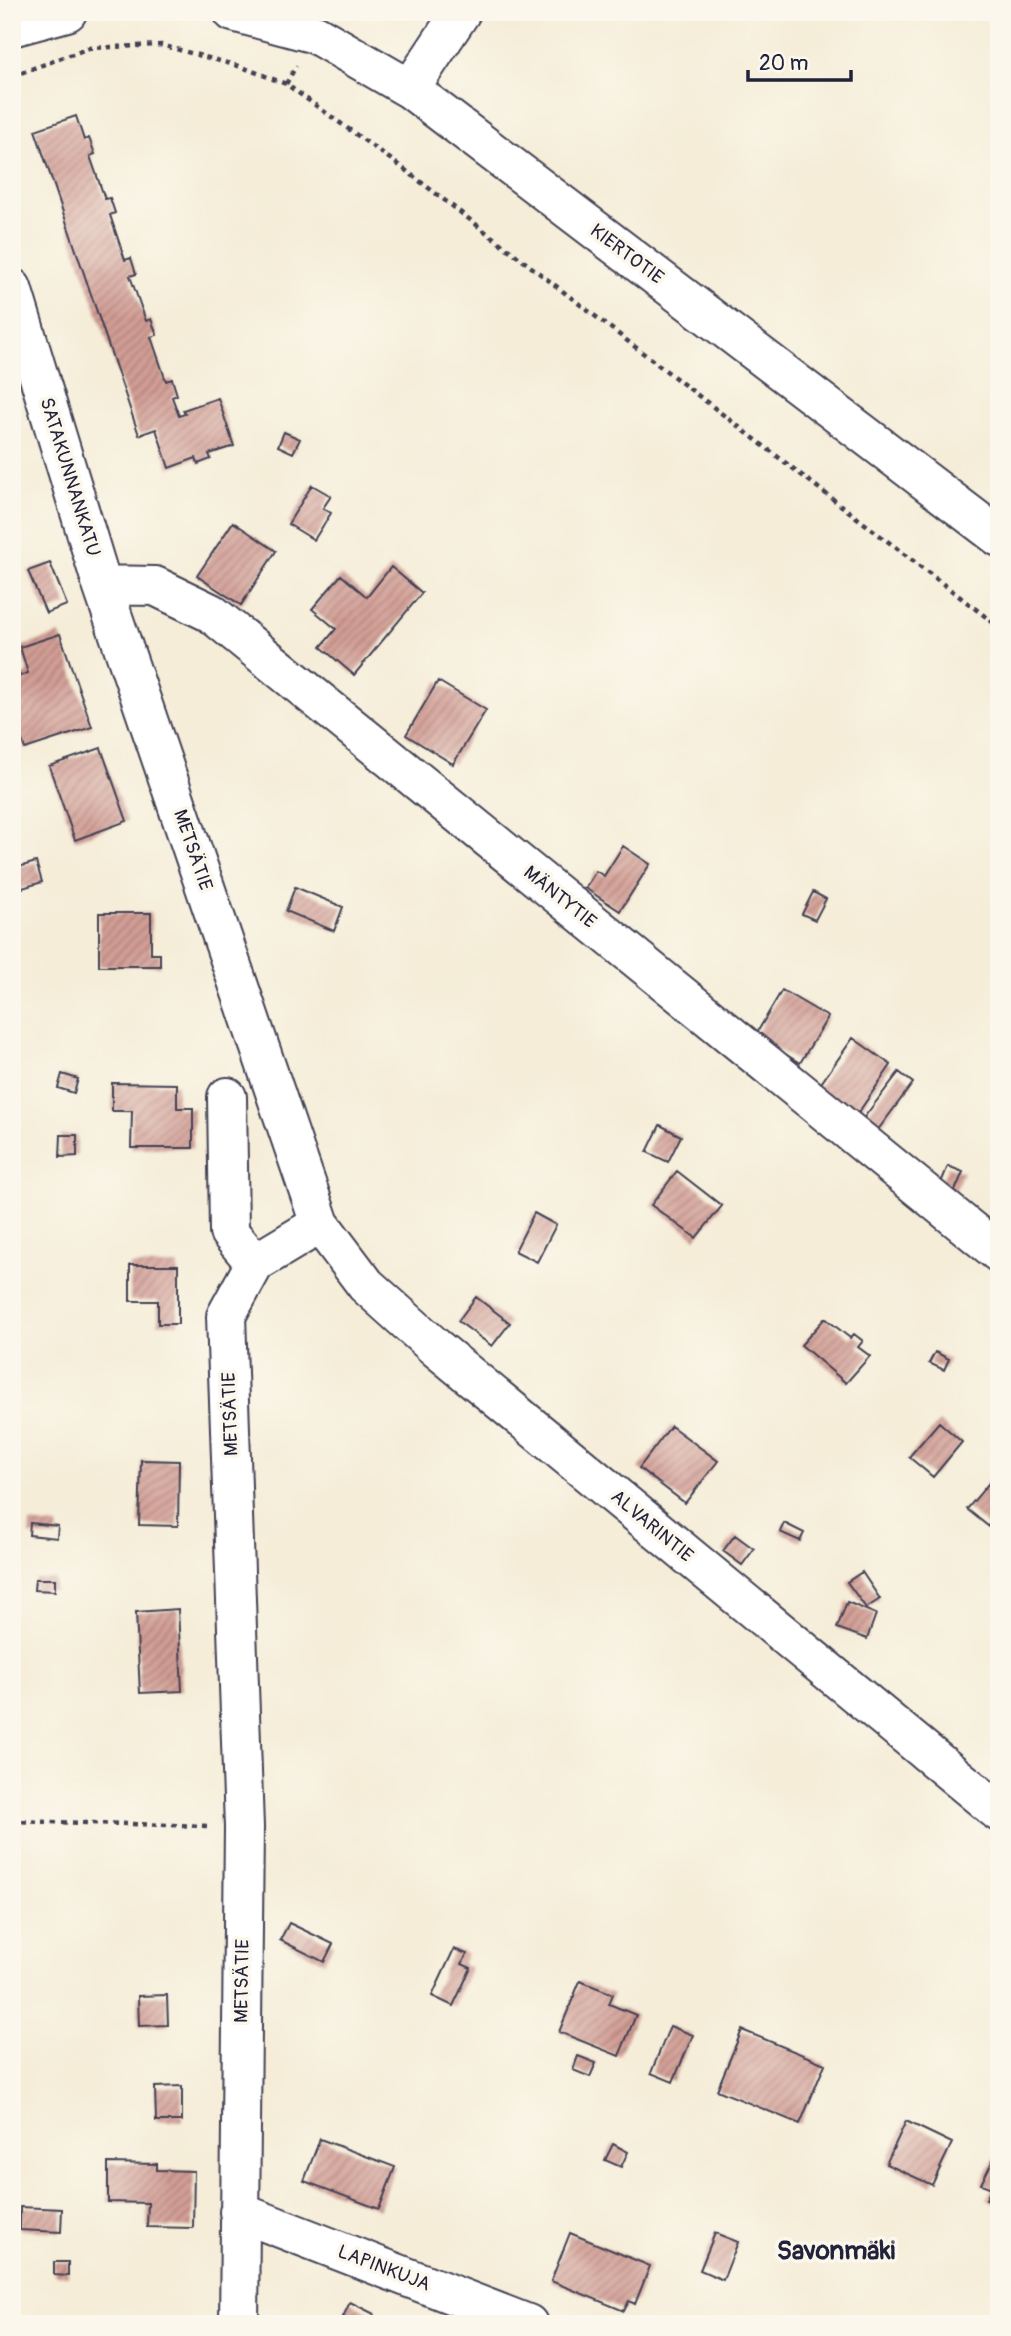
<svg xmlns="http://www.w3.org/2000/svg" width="1011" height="2336" font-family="Pangolin,sans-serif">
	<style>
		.building { fill: url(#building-hatch) }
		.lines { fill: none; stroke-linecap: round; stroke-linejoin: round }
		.minor-casing { stroke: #424053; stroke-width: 42 }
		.path { stroke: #424053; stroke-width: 4.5; stroke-dasharray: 5 5; stroke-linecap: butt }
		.minor { stroke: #fff; stroke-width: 38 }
		.labels { text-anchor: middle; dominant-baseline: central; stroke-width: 7; stroke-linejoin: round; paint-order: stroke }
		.street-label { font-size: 19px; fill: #22223b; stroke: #fbf7ec }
		.district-label { font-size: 26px; font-weight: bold; fill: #22223b; stroke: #fbf7ec }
	</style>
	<defs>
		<pattern id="building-hatch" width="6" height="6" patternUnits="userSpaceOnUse" patternTransform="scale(1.75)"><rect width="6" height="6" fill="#d29d94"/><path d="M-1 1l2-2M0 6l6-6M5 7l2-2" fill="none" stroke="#aa807a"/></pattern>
	</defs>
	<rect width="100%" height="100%" fill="#fbf7ec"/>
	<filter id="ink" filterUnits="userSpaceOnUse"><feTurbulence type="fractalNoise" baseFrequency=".0143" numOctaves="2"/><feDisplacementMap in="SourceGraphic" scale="14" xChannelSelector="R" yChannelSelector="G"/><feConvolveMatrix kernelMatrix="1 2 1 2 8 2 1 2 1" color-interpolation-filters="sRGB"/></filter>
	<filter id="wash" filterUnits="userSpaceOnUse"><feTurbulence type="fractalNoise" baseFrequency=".00686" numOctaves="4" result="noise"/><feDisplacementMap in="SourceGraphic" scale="28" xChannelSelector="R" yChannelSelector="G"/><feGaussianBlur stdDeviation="1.57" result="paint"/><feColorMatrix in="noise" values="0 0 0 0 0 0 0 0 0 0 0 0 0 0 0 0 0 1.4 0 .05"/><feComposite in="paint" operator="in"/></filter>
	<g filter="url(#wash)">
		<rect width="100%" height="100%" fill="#f5edd8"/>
		<g id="blocks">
			<path class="building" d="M 76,116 L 84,140 L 89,138 L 95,154 L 90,156 L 105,199 L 110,198 L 115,213 L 110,215 L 125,260 L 131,258 L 136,274 L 130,276 L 146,321 L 151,319 L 157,335 L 151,337 L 166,381 L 172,379 L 177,395 L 172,397 L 179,416 L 185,414 L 183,410 L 218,398 L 234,446 L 209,454 L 211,459 L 198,464 L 196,458 L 169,468 L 156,429 L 139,435 L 35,130 Z
				M 284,432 L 300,439 L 293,453 L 278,446 Z
				M 312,485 L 331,496 L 323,508 L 331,513 L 314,540 L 288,524 Z
				M 233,522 L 276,551 L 241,605 L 197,576 Z
				M 50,563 L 67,605 L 46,613 L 28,571 Z
				M 391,567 L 422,593 L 354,675 L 321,647 L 336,629 L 312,609 L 341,575 L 367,597 Z
				M 60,634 L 92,727 L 25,749 L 12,711 L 15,692 L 12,678 L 28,673 L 20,647 Z
				M 438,681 L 486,710 L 453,764 L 406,735 Z
				M 101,748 L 127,821 L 75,840 L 49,766 Z
				M 623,846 L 650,864 L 620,911 L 585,888 L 596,871 L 604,876 Z
				M 36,862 L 42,882 L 13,891 L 12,869 Z
				M 295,887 L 343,907 L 334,931 L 286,911 Z
				M 813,892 L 826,899 L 815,920 L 802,914 Z
				M 99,913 L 151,913 L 151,954 L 160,954 L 160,966 L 99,966 Z
				M 782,990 L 828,1017 L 800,1063 L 755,1036 Z
				M 853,1038 L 891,1065 L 856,1116 L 817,1089 Z
				M 899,1072 L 913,1083 L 874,1135 L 859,1124 Z
				M 62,1074 L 78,1079 L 74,1093 L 58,1088 Z
				M 112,1083 L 177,1084 L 177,1108 L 193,1108 L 193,1148 L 131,1148 L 132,1111 L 112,1111 Z
				M 660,1125 L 681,1136 L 668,1162 L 647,1152 Z
				M 61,1135 L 77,1135 L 77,1156 L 60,1157 Z
				M 948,1166 L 963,1172 L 955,1191 L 940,1185 Z
				M 677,1171 L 722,1206 L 696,1238 L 651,1205 Z
				M 534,1213 L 556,1225 L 537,1262 L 515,1251 Z
				M 130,1265 L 178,1265 L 178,1324 L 158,1324 L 158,1301 L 130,1301 Z
				M 476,1297 L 510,1323 L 492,1346 L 458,1321 Z
				M 825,1318 L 850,1338 L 854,1334 L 863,1341 L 858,1347 L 870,1356 L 846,1383 L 801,1345 Z
				M 935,1352 L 949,1359 L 944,1370 L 929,1363 Z
				M 939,1422 L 962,1442 L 933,1477 L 909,1457 Z
				M 671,1426 L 718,1461 L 685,1503 L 639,1468 Z
				M 141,1460 L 179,1461 L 178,1526 L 139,1525 Z
				M 999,1471 L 999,1535 L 967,1509 Z
				M 30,1523 L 58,1526 L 57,1538 L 29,1535 Z
				M 784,1523 L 804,1533 L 800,1541 L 780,1532 Z
				M 735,1535 L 754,1549 L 742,1565 L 723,1551 Z
				M 862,1572 L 880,1599 L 866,1608 L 847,1582 Z
				M 35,1579 L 55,1579 L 55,1591 L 34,1590 Z
				M 847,1602 L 876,1614 L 867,1639 L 837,1628 Z
				M 178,1609 L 182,1691 L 140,1693 L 136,1612 Z
				M 289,1923 L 333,1944 L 324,1962 L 280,1940 Z
				M 454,1949 L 467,1954 L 462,1964 L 471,1968 L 453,2006 L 432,1996 Z
				M 580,1981 L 613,1994 L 609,2004 L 636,2015 L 619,2056 L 559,2032 Z
				M 167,1995 L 168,2025 L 139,2026 L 138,1996 Z
				M 670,2026 L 693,2035 L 673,2082 L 651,2073 Z
				M 742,2030 L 825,2064 L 800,2124 L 717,2090 Z
				M 578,2056 L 596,2063 L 590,2077 L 573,2070 Z
				M 182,2086 L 182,2121 L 156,2121 L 155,2087 Z
				M 906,2121 L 952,2143 L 932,2185 L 886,2164 Z
				M 320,2139 L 395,2167 L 379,2209 L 304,2181 Z
				M 613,2144 L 628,2152 L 621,2167 L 605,2160 Z
				M 999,2148 L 999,2205 L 986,2199 L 992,2188 L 981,2184 Z
				M 108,2163 L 157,2164 L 157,2170 L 194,2171 L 193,2228 L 147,2227 L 148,2203 L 108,2202 Z
				M 20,2207 L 62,2209 L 61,2232 L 20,2230 Z
				M 570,2233 L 650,2266 L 635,2304 L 629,2301 L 624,2311 L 551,2281 Z
				M 715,2233 L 738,2242 L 723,2280 L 700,2270 Z
				M 54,2262 L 68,2262 L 68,2276 L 54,2275 Z
				M 350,2302 L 374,2314 L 369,2324 L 357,2324 L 343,2317 Z"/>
		</g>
	</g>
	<g filter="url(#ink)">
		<use href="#blocks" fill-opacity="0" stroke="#424053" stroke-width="2"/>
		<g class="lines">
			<g class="minor-casing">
				<path id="minor" d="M 233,12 L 315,34 L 410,89 L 999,537
					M 12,27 L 67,12
					M 410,89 L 461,12
					M 12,288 L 102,585 L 320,1224 L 366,1285 L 435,1347 L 999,1812
					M 102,585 L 155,586 L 211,613 L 999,1253
					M 227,1097 L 229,1232 L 255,1263
					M 239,2212 L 528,2324
					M 239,2324 L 244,1827 L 226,1316 L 255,1263 L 320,1224"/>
			</g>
			<path class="path" d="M 12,76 L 89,48 L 161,45 L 242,67 L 286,84 L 404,169 L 999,627
				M 286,84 L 296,66
				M 12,1821 L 208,1826"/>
			<use href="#minor" class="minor"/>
		</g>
	</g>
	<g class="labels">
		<g class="street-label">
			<text transform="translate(627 254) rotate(37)">KIERTOTIE</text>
			<text transform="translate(70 477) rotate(73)">SATAKUNNANKATU</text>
			<text transform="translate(193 850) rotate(71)">METSÄTIE</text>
			<text transform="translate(560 897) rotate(39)">MÄNTYTIE</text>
			<text transform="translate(230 1414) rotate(-92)">METSÄTIE</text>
			<text transform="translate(652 1526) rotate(40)">ALVARINTIE</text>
			<text transform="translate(242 1981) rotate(-89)">METSÄTIE</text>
			<text transform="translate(384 2268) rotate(21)">LAPINKUJA</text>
		</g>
		<g class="district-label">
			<text x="836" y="2251">Savonmäki</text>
		</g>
	</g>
	<rect width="1011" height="2336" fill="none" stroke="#fbf7ec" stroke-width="42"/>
	<path d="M748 70v10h103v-10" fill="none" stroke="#22223b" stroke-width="3.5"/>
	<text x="759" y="70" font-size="21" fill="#22223b" stroke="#fbf7ec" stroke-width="5" paint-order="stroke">20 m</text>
</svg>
